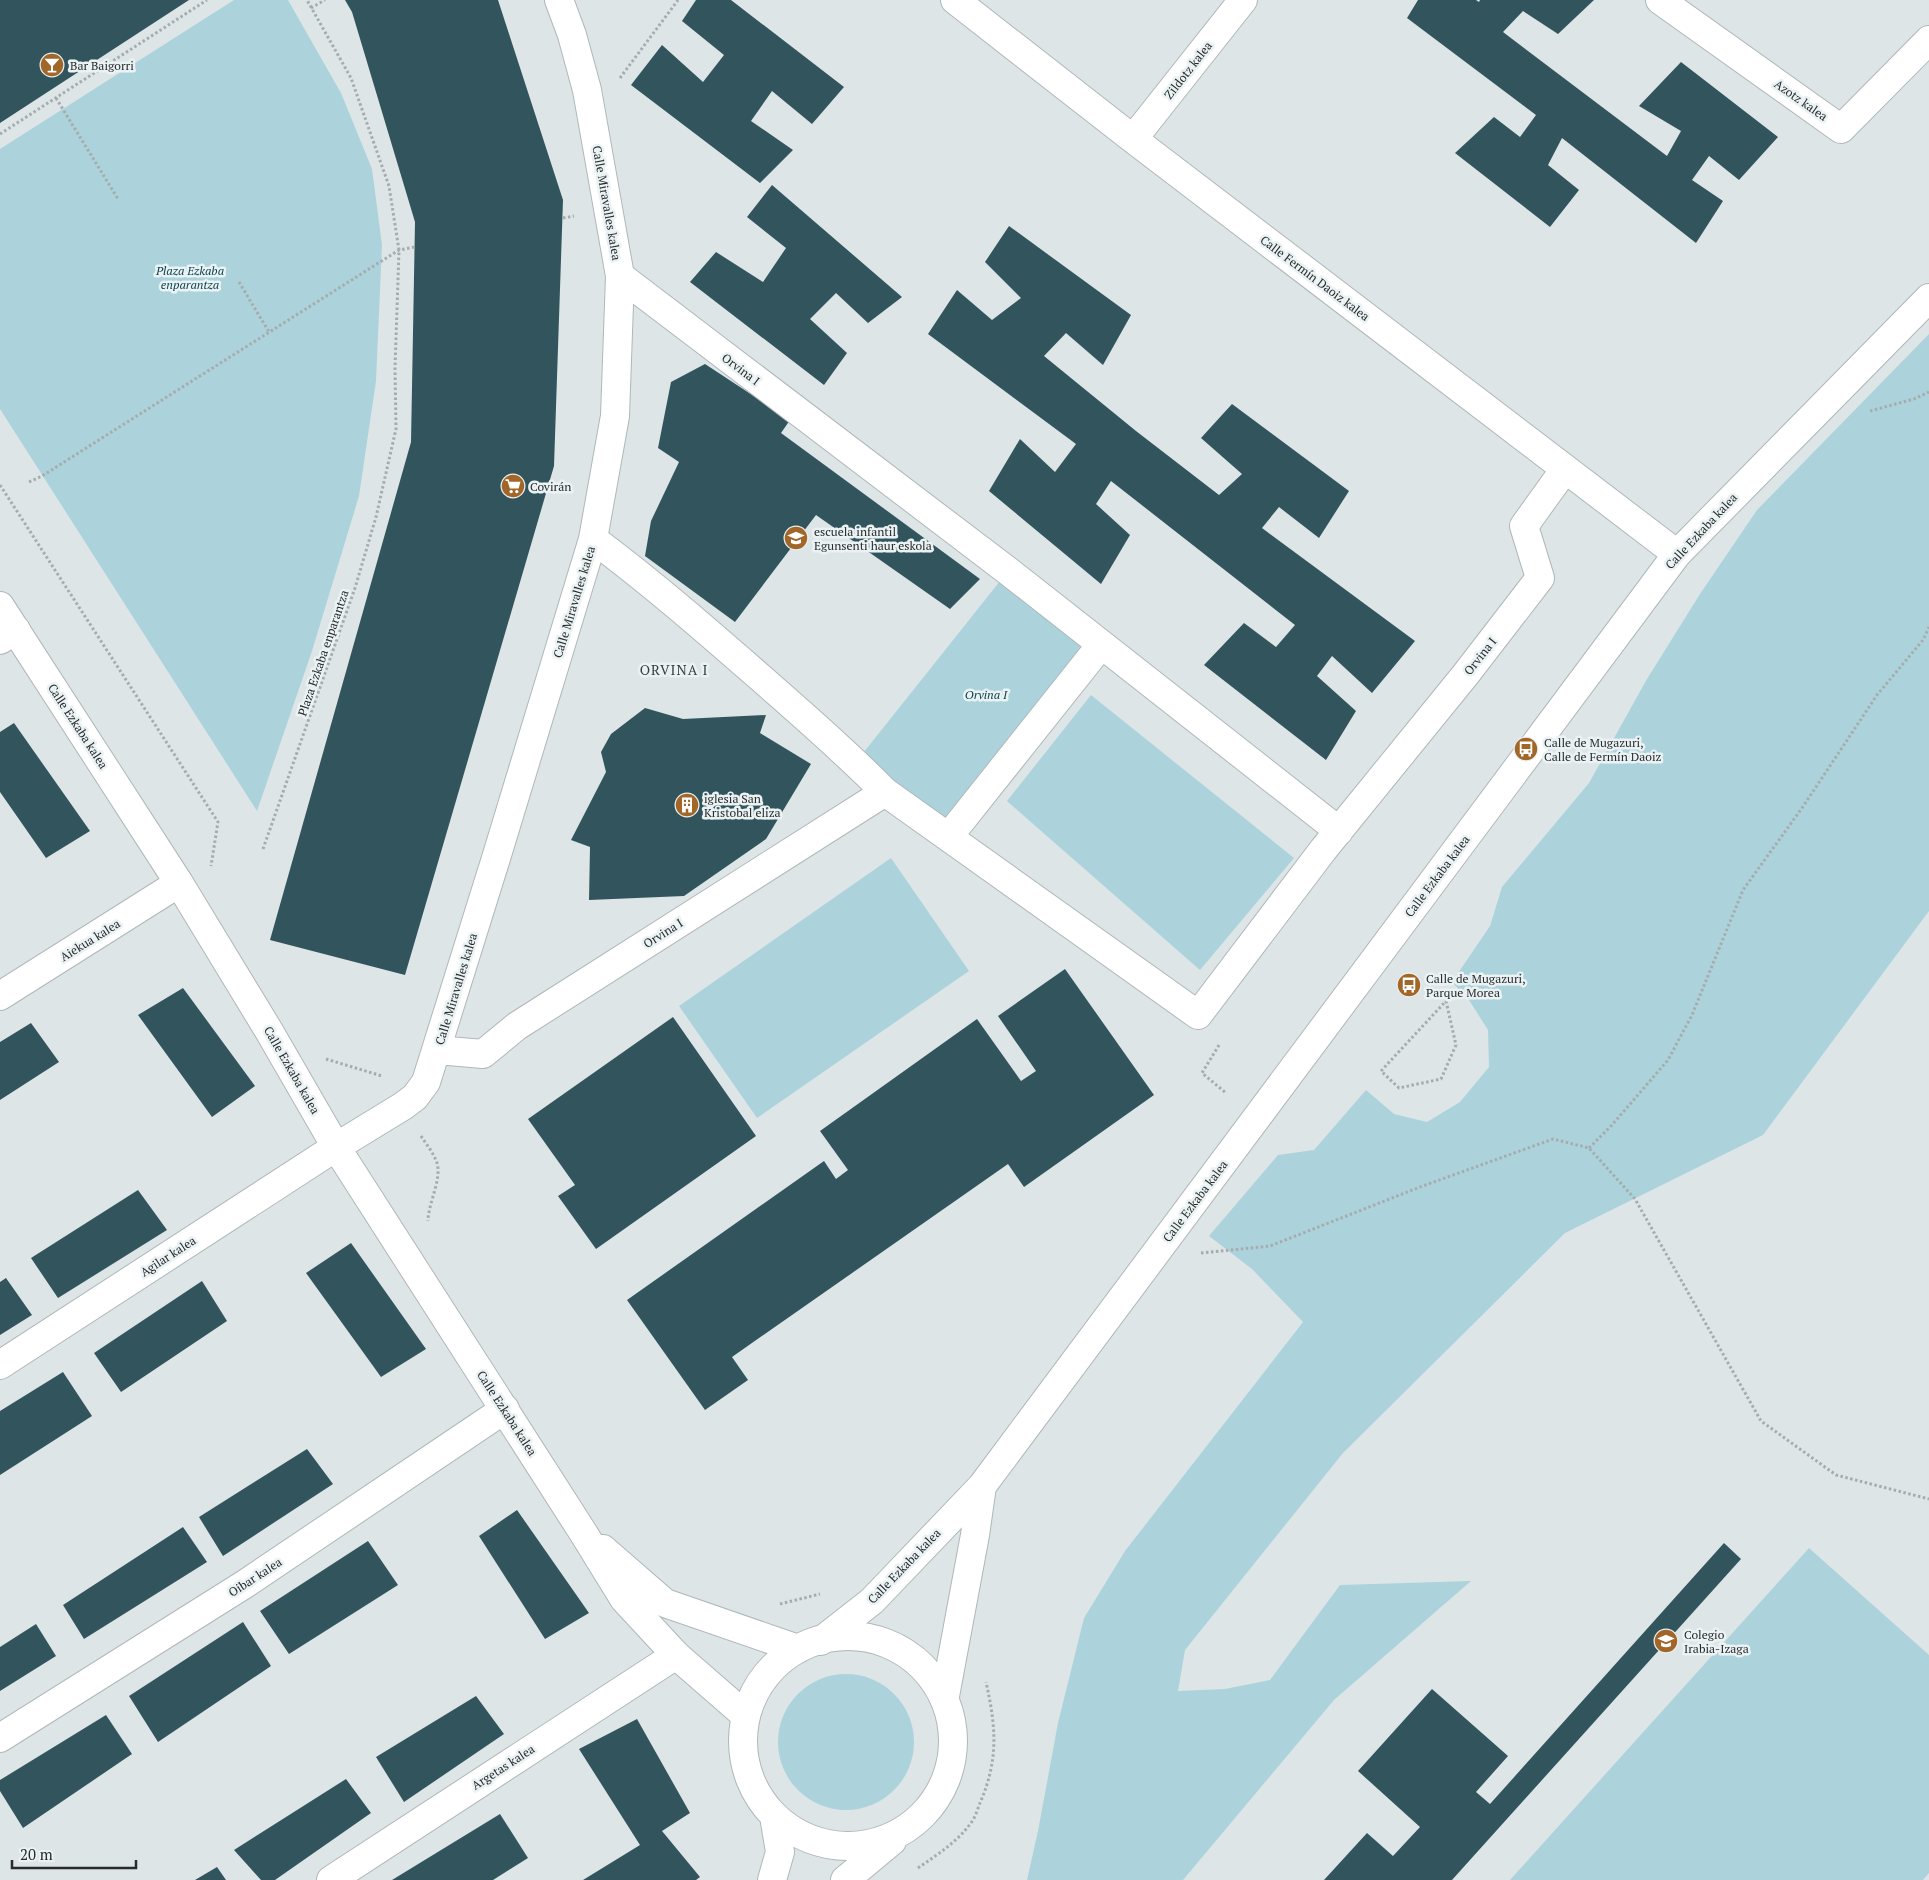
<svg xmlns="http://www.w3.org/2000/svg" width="1929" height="1880" font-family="'PT Serif',serif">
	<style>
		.green { fill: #acd3dc }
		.building { fill: #32555d }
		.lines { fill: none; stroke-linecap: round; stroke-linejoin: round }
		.street-casing { stroke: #b0b7b9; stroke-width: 30 }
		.secondary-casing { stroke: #b0b7b9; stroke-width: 30 }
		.path { stroke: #a6acae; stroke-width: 3; stroke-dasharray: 2.5 2.5; stroke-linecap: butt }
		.street { stroke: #fff; stroke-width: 28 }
		.secondary { stroke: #fff; stroke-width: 28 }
		.labels { text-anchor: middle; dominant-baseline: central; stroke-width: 5; stroke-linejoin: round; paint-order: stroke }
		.poi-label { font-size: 12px; fill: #282a2b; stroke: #eaf2f4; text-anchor: start }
		.street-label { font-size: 12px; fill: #282a2b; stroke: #eaf2f4 }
		.park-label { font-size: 12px; font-style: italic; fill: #0b454f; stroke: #eaf2f4 }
		.neighbourhood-label { font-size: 14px; letter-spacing: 1px; fill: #394041; stroke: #eaf2f4 }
	</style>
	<rect width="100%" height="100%" fill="#dde5e7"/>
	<path class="green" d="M 234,0 L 288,0 L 341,93 L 372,169 L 382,245 L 376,381 L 359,496 L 312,651 L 257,811 L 0,409 L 0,149 Z
		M 1929,334 L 1929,911 L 1763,1135 L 1565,1233 L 1343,1453 L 1185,1650 L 1178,1691 L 1225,1689 L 1270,1680 L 1340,1585 L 1471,1581 L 1334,1700 L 1183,1880 L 1027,1880 L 1038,1831 L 1058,1723 L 1084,1618 L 1125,1551 L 1303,1322 L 1252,1269 L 1209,1236 L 1278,1155 L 1314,1150 L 1366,1090 L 1394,1114 L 1427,1122 L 1460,1102 L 1489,1067 L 1488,1030 L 1469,1000 L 1452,982 L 1490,926 L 1502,887 L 1589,783 L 1647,679 L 1700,594 L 1757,510 Z
		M 1008,571 L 1101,645 L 949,836 L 856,762 Z
		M 1091,695 L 1294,858 L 1200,970 L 1007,801 Z
		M 891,858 L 969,971 L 757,1118 L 679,1006 Z
		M 1809,1548 L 1929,1655 L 1929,1873 L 1923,1880 L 1510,1880 Z
		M778 1742a68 68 0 1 1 136 0a68 68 0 1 1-136 0Z"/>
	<path class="building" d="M 0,0 L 189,0 L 0,123 Z
		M 345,0 L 498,0 L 563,200 L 554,466 L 405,975 L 270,940 L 411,442 L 415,222 L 352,12 Z
		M 696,0 L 731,0 L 844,87 L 812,124 L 772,91 L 751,121 L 793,150 L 760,183 L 631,85 L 662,45 L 703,82 L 724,55 L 682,21 Z
		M 1418,0 L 1476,0 L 1479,2 L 1480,0 L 1594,0 L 1558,34 L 1523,11 L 1503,32 L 1667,156 L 1681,131 L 1639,106 L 1681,62 L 1778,137 L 1739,180 L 1709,156 L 1692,180 L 1723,201 L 1696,243 L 1562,138 L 1548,165 L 1579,190 L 1550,227 L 1455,153 L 1494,117 L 1520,137 L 1536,115 L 1407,18 Z
		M 772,185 L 902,297 L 868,323 L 836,293 L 810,319 L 847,353 L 824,385 L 690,282 L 716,252 L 763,282 L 786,248 L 747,217 Z
		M 1009,226 L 1131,315 L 1103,365 L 1066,333 L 1044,356 L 1136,431 L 1219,495 L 1242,474 L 1201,438 L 1232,404 L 1349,491 L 1319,538 L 1279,507 L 1262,528 L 1415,641 L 1372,693 L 1332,656 L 1317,676 L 1356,711 L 1326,760 L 1204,665 L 1244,623 L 1276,647 L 1295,625 L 1111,481 L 1096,504 L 1130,535 L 1101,584 L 989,491 L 1020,439 L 1055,472 L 1076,444 L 928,334 L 957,290 L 992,320 L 1021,298 L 985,262 Z
		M 705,364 L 790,420 L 781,433 L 980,579 L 950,609 L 816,515 L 735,622 L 645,556 L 651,521 L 679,462 L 658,448 L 671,382 Z
		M 645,708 L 683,719 L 766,715 L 760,733 L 811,764 L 766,839 L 684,896 L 589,900 L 590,847 L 571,840 L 606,772 L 601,752 L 611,734 Z
		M 14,723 L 90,831 L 46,858 L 0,792 L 0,732 Z
		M 1065,969 L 1154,1095 L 1024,1187 L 1008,1164 L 732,1357 L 748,1380 L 705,1410 L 627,1300 L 824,1161 L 836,1179 L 848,1170 L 820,1131 L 977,1019 L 1021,1081 L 1036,1071 L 998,1016 Z
		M 183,988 L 255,1086 L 212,1117 L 138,1015 Z
		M 673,1017 L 756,1136 L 596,1249 L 558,1196 L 575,1185 L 528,1119 Z
		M 31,1023 L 59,1062 L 0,1100 L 0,1042 Z
		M 138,1190 L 167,1230 L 58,1298 L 31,1258 Z
		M 351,1243 L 426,1349 L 381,1377 L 306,1273 Z
		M 6,1278 L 32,1315 L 0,1335 L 0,1282 Z
		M 202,1281 L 227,1321 L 121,1392 L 94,1353 Z
		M 63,1372 L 92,1416 L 0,1475 L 0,1411 Z
		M 307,1449 L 333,1484 L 223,1556 L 199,1517 Z
		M 517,1510 L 589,1613 L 545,1639 L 479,1536 Z
		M 183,1527 L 207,1562 L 84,1639 L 63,1605 Z
		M 368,1541 L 398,1585 L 289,1654 L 260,1611 Z
		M 1724,1543 L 1741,1559 L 1452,1880 L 1324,1880 L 1367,1833 L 1393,1856 L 1420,1827 L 1358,1771 L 1432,1689 L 1508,1756 L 1476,1792 L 1490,1804 Z
		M 243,1622 L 271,1666 L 158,1742 L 129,1696 Z
		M 36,1624 L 56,1656 L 0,1691 L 0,1647 Z
		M 476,1696 L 504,1734 L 404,1802 L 376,1757 Z
		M 106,1715 L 132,1754 L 23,1828 L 0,1791 L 0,1780 Z
		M 637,1719 L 690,1813 L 662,1831 L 700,1877 L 696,1880 L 583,1880 L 640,1845 L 579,1749 Z
		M 346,1779 L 371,1813 L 275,1880 L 261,1880 L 234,1850 Z
		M 500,1814 L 528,1858 L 493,1880 L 392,1880 Z
		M 217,1867 L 226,1880 L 195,1880 Z"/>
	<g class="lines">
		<g class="street-casing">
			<path id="street" d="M 955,0 L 1133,139 L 1677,554
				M 1660,0 L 1841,129 L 1929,40
				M 1133,139 L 1243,0
				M 620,276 L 1008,571 L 1339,831
				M 593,539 C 652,583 707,631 762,679 C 804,716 846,752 885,792
				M 0,640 L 16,630
				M 949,836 L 1101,645
				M 0,996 L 179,883
				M 437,1050 L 483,1054 L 517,1026 L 885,792 L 1198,1015 L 1323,850 L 1466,674 L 1540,578 L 1524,526 L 1565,469
				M 0,1365 L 336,1147 L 403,1106 L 415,1097 L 426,1082 L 497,855 L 593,539 L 615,416 L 620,276 L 587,90 L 572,35 L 559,0
				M 0,1738 L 245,1584 L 505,1409
				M 331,1880 L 676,1655"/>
		</g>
		<g class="secondary-casing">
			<path id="secondary" d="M 0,606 L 179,883 L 269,1031 L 336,1147 L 584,1534 L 624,1599 L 676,1655 L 746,1716
				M 603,1549 L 665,1603 L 798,1649
				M743 1741a105 105 0 1 1 210 0a105 105 0 1 1-210 0Z
				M 821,1641 L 872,1601 L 982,1486 L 1677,554 L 1929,298
				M 945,1696 L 975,1535 L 982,1486
				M 772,1880 L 780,1852 L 774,1816
				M 845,1880 L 892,1841"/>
		</g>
		<path class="path" d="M 311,8 L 325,0
			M 620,78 L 678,0
			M 56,98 L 118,199
			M 0,134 L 207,0
			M 563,218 L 574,216
			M 239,282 L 269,332
			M 1870,411 L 1914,399 L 1929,392
			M 29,482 L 42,476 L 399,250 L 415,247
			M 0,485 L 218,822 L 211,866
			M 263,849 L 355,588 L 376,517 L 396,429 L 395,368 L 399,250 L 389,186 L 351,78 L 307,0
			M 1446,1001 L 1456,1045 L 1441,1079 L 1399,1088 L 1381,1071 Z
			M 1219,1045 L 1202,1073 L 1226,1093
			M 326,1059 L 382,1076
			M 421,1136 C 427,1145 434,1154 437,1163 C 442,1179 428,1204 428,1221
			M 1589,1148 L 1612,1125 L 1668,1060 L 1692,1015 L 1743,890 L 1802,808 L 1877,695 L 1923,640 L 1929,627
			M 1201,1253 L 1270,1246 L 1420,1187 L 1553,1139 L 1589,1148 L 1635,1199 L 1761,1421 L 1836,1475 L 1929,1499
			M 780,1604 L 820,1594
			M 918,1868 C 938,1854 959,1841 973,1820 C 976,1815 978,1808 980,1803 C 999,1759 996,1727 986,1682"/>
		<use href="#street" class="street"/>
		<use href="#secondary" class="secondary"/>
	</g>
	<defs>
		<g id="bar-disc" transform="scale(1.25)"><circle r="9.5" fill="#a26628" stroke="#eaf2f4"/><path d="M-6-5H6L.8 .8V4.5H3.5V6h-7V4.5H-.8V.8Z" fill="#fff"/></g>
		<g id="supermarket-disc" transform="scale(1.25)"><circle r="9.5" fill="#a26628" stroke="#eaf2f4"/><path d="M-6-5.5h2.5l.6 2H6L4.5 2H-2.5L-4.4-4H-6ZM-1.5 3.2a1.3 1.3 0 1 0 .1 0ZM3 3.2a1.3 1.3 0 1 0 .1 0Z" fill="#fff"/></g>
		<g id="school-disc" transform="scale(1.25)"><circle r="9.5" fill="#a26628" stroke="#eaf2f4"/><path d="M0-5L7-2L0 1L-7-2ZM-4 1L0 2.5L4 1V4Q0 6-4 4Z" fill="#fff"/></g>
		<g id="bus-disc" transform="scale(1.25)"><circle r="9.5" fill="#a26628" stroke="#eaf2f4"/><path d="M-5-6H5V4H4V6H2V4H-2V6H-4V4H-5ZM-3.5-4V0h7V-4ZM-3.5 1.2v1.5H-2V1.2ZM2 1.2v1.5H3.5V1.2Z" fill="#fff"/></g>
		<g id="building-disc" transform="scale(1.25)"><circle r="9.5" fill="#a26628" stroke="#eaf2f4"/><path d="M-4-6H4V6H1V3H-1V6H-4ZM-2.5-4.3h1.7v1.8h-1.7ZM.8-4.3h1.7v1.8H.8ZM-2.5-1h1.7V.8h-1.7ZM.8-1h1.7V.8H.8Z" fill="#fff"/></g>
	</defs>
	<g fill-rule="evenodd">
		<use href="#bar-disc" x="52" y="65"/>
		<use href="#supermarket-disc" x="513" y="486"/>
		<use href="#school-disc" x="796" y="538"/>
		<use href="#bus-disc" x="1526" y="749"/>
		<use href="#building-disc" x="687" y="805"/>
		<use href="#bus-disc" x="1409" y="985"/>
		<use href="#school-disc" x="1666" y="1641"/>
	</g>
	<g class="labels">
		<g class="poi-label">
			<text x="70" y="65">Bar Baigorri</text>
			<text x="530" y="486">Covirán</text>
			<text x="814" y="531">escuela infantil<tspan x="814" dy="14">Egunsenti haur eskola</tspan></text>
			<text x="1544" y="742">Calle de Mugazuri,<tspan x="1544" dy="14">Calle de Fermín Daoiz</tspan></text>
			<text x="704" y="798">iglesia San<tspan x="704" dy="14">Kristobal eliza</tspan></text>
			<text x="1426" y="978">Calle de Mugazuri,<tspan x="1426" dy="14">Parque Morea</tspan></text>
			<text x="1684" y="1634">Colegio<tspan x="1684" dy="14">Irabia-Izaga</tspan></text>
		</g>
		<g class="street-label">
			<text transform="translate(1188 70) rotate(-52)">Zildotz kalea</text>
			<text transform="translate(1801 100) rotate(35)">Azotz kalea</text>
			<text transform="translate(607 203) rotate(80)">Calle Miravalles kalea</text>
			<text transform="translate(1315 278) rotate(37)">Calle Fermín Daoiz kalea</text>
			<text transform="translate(741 369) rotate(37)">Orvina I</text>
			<text transform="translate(1701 531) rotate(-47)">Calle Ezkaba kalea</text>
			<text transform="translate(574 602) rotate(-73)">Calle Miravalles kalea</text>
			<text transform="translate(323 653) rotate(-71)">Plaza Ezkaba enparantza</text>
			<text transform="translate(1480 656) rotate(-52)">Orvina I</text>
			<text transform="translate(78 726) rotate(57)">Calle Ezkaba kalea</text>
			<text transform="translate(1437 876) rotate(-53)">Calle Ezkaba kalea</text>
			<text transform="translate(663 933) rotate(-32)">Orvina I</text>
			<text transform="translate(90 940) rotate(-32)">Aiekua kalea</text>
			<text transform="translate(456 989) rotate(-73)">Calle Miravalles kalea</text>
			<text transform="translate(292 1070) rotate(60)">Calle Ezkaba kalea</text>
			<text transform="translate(1195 1201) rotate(-53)">Calle Ezkaba kalea</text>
			<text transform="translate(168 1256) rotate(-33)">Agilar kalea</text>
			<text transform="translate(507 1413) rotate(57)">Calle Ezkaba kalea</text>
			<text transform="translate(904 1566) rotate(-46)">Calle Ezkaba kalea</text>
			<text transform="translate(255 1577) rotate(-33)">Oibar kalea</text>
			<text transform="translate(503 1767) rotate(-33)">Argetas kalea</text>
		</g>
		<g class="park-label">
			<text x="190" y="270">Plaza Ezkaba<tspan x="190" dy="14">enparantza</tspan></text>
			<text x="986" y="694">Orvina I</text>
		</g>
		<g class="neighbourhood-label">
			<text x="674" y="669">ORVINA I</text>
		</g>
	</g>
	<path d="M12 1860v8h124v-8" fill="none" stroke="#282a2b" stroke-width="2.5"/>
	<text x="20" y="1860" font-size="15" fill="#282a2b" stroke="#eaf2f4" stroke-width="4" paint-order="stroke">20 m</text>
</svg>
